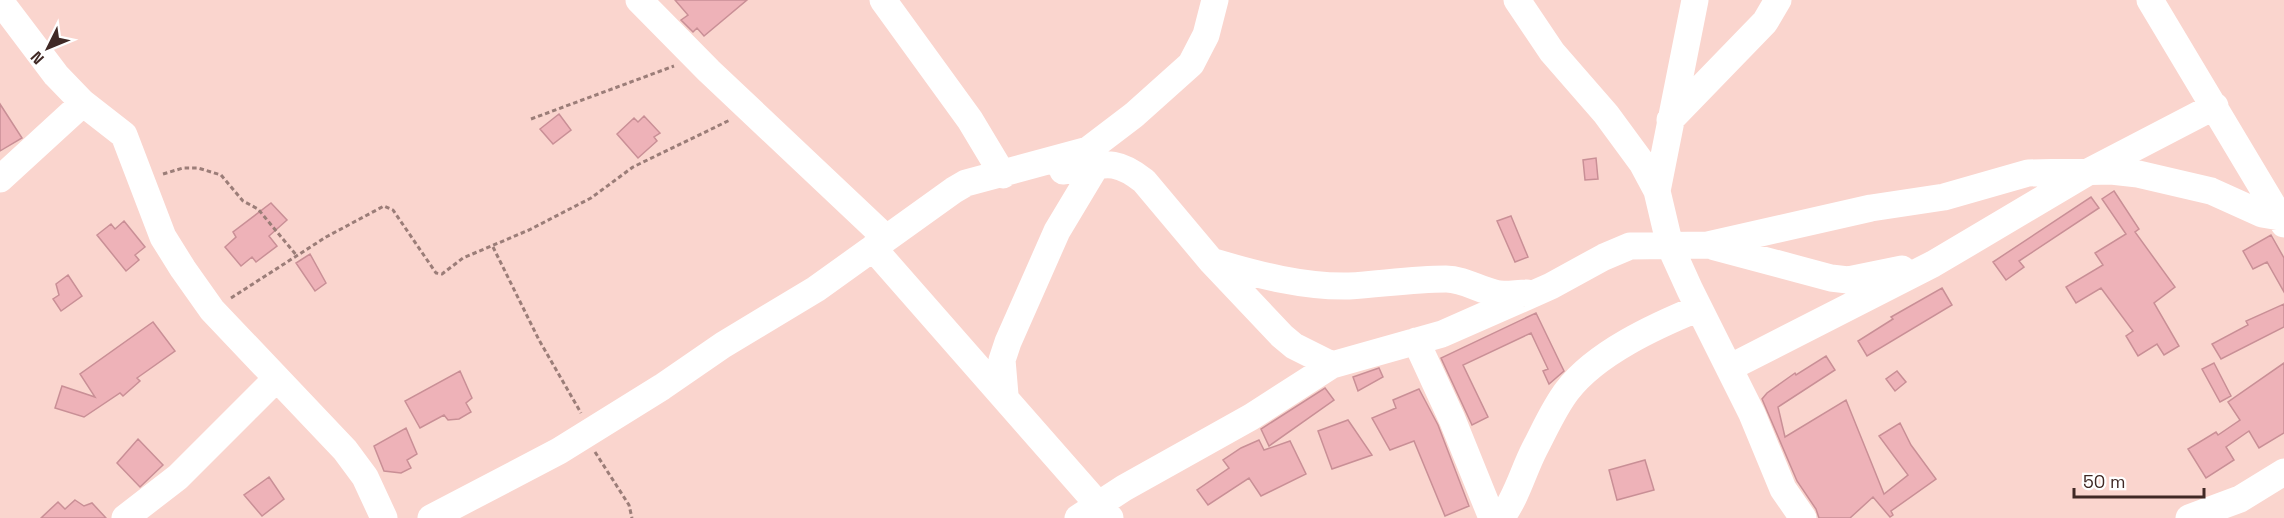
<svg xmlns="http://www.w3.org/2000/svg" width="2284" height="518" font-family="'Space Grotesk',sans-serif">
	<style>
		.building { fill: #eeb2b8; stroke: #c98f96; stroke-width: 1.5 }
		.lines { fill: none; stroke-linecap: round; stroke-linejoin: round }
		.path { stroke: #9b7d78; stroke-width: 3; stroke-dasharray: 4.5 3; stroke-linecap: butt }
		.minor { stroke: #fff; stroke-width: 27 }
	</style>
	<rect width="100%" height="100%" fill="#fad5ce"/>
	<path class="building" d="M 675,0 L 747,0 L 704,36 L 697,28 L 693,32 L 681,20 L 688,15 Z
		M 0,104 L 22,138 L 0,151 Z
		M 559,114 L 571,130 L 553,144 L 540,129 Z
		M 644,116 L 660,133 L 654,137 L 657,141 L 638,158 L 617,134 L 634,118 L 638,122 Z
		M 1596,158 L 1598,179 L 1585,180 L 1583,160 Z
		M 2114,191 L 2139,229 L 2135,232 L 2175,287 L 2154,303 L 2179,346 L 2164,355 L 2157,344 L 2138,356 L 2126,336 L 2133,331 L 2101,288 L 2076,303 L 2066,287 L 2103,265 L 2095,253 L 2126,234 L 2102,199 Z
		M 2091,197 L 2099,208 L 2019,261 L 2024,267 L 2006,280 L 1993,262 Z
		M 271,203 L 287,220 L 269,236 L 277,246 L 256,262 L 252,257 L 241,266 L 225,247 L 236,237 L 233,232 Z
		M 1511,216 L 1528,257 L 1515,262 L 1497,221 Z
		M 124,221 L 145,247 L 135,255 L 139,260 L 126,271 L 97,235 L 111,224 L 115,229 Z
		M 2271,235 L 2284,258 L 2284,292 L 2267,262 L 2253,269 L 2243,251 Z
		M 310,254 L 326,283 L 315,291 L 296,263 Z
		M 68,275 L 82,296 L 61,311 L 53,299 L 59,295 L 56,284 Z
		M 1942,288 L 1952,305 L 1867,356 L 1858,341 L 1893,319 L 1891,317 Z
		M 2284,304 L 2284,327 L 2221,359 L 2212,344 L 2248,325 L 2246,321 Z
		M 1536,313 L 1564,371 L 1549,384 L 1543,371 L 1548,369 L 1531,333 L 1463,365 L 1488,417 L 1472,425 L 1441,358 Z
		M 153,322 L 175,351 L 137,378 L 140,381 L 123,396 L 120,393 L 84,417 L 55,408 L 62,386 L 95,397 L 80,374 Z
		M 1826,356 L 1835,370 L 1778,407 L 1785,437 L 1846,400 L 1884,494 L 1908,475 L 1879,436 L 1900,423 L 1911,445 L 1936,479 L 1891,511 L 1893,515 L 1890,517 L 1873,497 L 1850,518 L 1819,518 L 1816,509 L 1797,481 L 1762,399 L 1767,393 L 1795,373 L 1796,375 Z
		M 2214,363 L 2231,396 L 2220,402 L 2202,369 Z
		M 2284,363 L 2284,433 L 2259,448 L 2249,431 L 2226,447 L 2234,460 L 2206,478 L 2188,449 L 2216,432 L 2218,435 L 2240,420 L 2228,402 Z
		M 1379,368 L 1383,377 L 1358,391 L 1353,377 Z
		M 460,371 L 472,398 L 466,403 L 471,412 L 459,419 L 448,420 L 444,415 L 420,428 L 405,401 Z
		M 1897,371 L 1906,382 L 1895,391 L 1886,379 Z
		M 1325,388 L 1334,400 L 1269,446 L 1261,429 Z
		M 1419,389 L 1438,425 L 1469,506 L 1445,516 L 1414,441 L 1390,450 L 1372,418 L 1396,408 L 1393,400 Z
		M 1348,420 L 1372,455 L 1332,469 L 1318,431 Z
		M 406,428 L 417,454 L 407,460 L 411,468 L 401,473 L 384,471 L 374,446 Z
		M 138,439 L 163,465 L 140,487 L 117,463 Z
		M 1259,440 L 1264,450 L 1290,441 L 1306,474 L 1261,496 L 1249,478 L 1208,505 L 1197,490 L 1229,468 L 1223,460 L 1241,448 Z
		M 1645,460 L 1654,490 L 1617,500 L 1609,470 Z
		M 269,477 L 284,499 L 262,516 L 244,495 Z
		M 75,500 L 84,506 L 92,503 L 106,518 L 41,518 L 58,502 L 65,509 Z"/>
	<g class="lines">
		<path class="path" d="M 531,119 L 674,66
			M 163,174 L 183,168 L 198,168 L 221,175 L 243,201 L 258,209 L 297,256
			M 493,247 L 539,340 L 581,413
			M 231,298 L 326,237 L 384,206 L 393,210 L 436,273 L 442,274 L 463,258 L 529,230 L 591,198 L 633,167 L 730,120
			M 595,452 L 629,505 L 632,518"/>
		<path class="minor" d="M 639,0 L 709,71 L 886,238
			M 883,0 L 970,120 L 1003,175
			M 1517,0 L 1552,52 L 1606,114 L 1642,163 L 1657,191 L 1670,246 L 1690,290 L 1752,414 L 1783,489 L 1803,518
			M 2150,0 L 2284,224
			M 0,1 L 56,75 L 83,103 L 124,135 L 163,237 L 183,269 L 212,310 L 345,450 L 365,477 L 384,518
			M 1670,120 L 1765,22 L 1778,0
			M 1063,171 C 1100,168 1110,154 1144,181 L 1212,262 L 1282,336 L 1294,346 L 1332,365
			M 0,179 L 83,103
			M 1657,191 L 1695,0
			M 1715,247 L 1831,278 L 1848,280 L 1902,269
			M 873,248 L 1110,518
			M 1214,262 C 1258,275 1303,287 1349,286 C 1382,284 1413,279 1446,279 C 1465,279 1480,291 1499,294 C 1508,295 1518,293 1527,293
			M 1416,341 L 1452,419 L 1492,518
			M 1729,368 L 1933,264 L 2090,171 L 2215,106
			M 1005,395 L 1002,360 L 1008,342 L 1057,231 L 1096,166
			M 125,518 L 178,477 L 276,379
			M 431,518 L 559,451 L 662,387 L 723,345 L 816,289 L 954,190 L 966,183 L 1088,150 L 1134,115 L 1191,64 L 1206,35 L 1215,0
			M 1078,518 L 1124,488 L 1251,417 L 1332,365 L 1442,334 L 1551,286 L 1604,257 L 1630,246 L 1708,245 L 1871,208 L 1944,197 L 2028,173 L 2111,171 L 2138,174 L 2211,191 L 2262,214 L 2280,217
			M 1501,518 C 1517,497 1523,471 1535,448 C 1545,429 1554,408 1567,391 C 1596,353 1655,326 1699,308
			M 2189,518 L 2240,499 L 2284,472"/>
	</g>
	<g transform="translate(48 48) rotate(227)" stroke="#ffffff" stroke-width="4.5" paint-order="stroke">
	<path d="M0-4.5L10 22L0 15L-10 22Z" fill="#402925"/>
	<text y="-9" font-size="16" font-weight="bold" text-anchor="middle" fill="#402925">N</text>
	</g>
	<path d="M2074 488v9h130v-9" fill="none" stroke="#402925" stroke-width="3"/>
	<text x="2083" y="488" font-size="18" fill="#402925" stroke="#ffffff" stroke-width="4.5" paint-order="stroke">50 m</text>
</svg>
